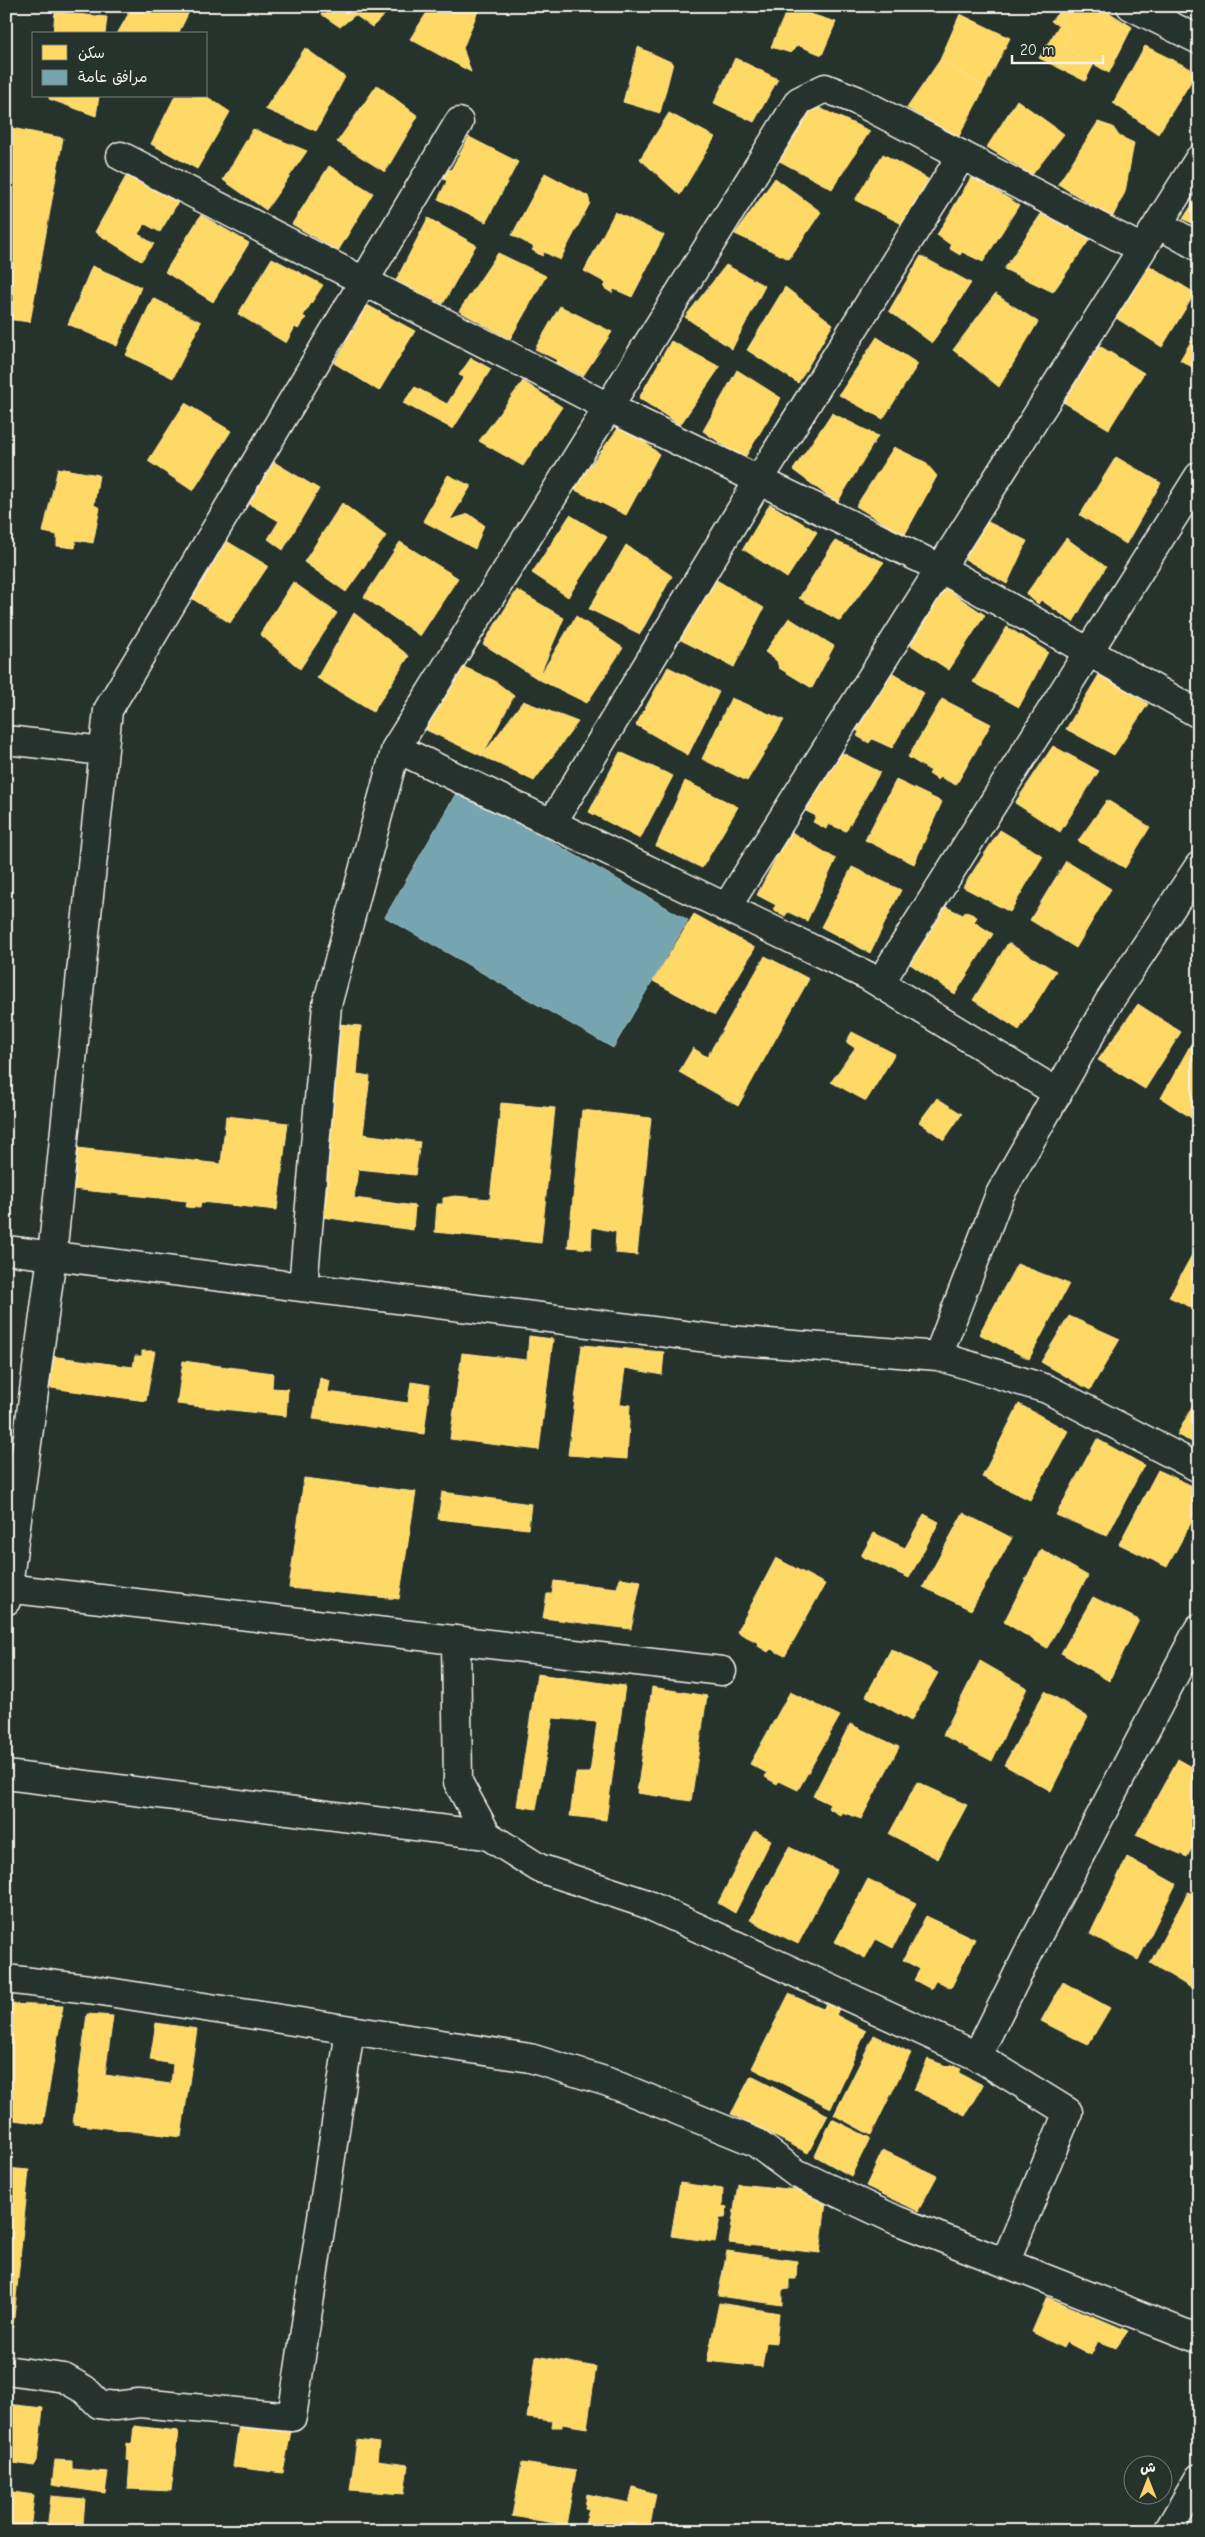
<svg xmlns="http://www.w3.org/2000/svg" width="1205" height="2537" font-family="'Comic Neue','Playpen Sans Arabic',sans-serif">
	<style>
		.homes { fill: #ffd966; stroke: #fce08d }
		.public { fill: #76a5af; stroke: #9cbcc0 }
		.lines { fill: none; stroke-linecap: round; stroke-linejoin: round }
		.minor-casing { stroke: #f4f1e8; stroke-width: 31 }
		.minor { stroke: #26332d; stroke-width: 28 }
	</style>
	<rect width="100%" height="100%" fill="#26332d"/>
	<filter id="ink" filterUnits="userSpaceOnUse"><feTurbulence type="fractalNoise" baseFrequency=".02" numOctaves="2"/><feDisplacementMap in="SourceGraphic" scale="10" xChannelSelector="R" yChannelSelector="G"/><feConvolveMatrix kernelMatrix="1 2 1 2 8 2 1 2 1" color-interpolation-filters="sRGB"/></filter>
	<g filter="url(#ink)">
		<path class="homes" d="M 133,6 L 192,6 L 178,34 L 117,34 Z
			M 325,6 L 394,6 L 372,27 L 355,15 L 340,27 L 321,14 Z
			M 431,6 L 480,6 L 463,48 L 471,72 L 410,39 Z
			M 1064,6 L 1099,6 L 1132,27 L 1109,73 L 1063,46 L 1071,35 L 1051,21 Z
			M 1071,6 L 1084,6 L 1130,30 L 1109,66 L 1096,60 L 1085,81 L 1039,58 Z
			M 788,7 L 836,22 L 822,55 L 797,45 L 791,53 L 771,47 Z
			M 55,12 L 107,17 L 105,34 L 53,34 Z
			M 960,14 L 1010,38 L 985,87 L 940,60 Z
			M 1145,46 L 1197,72 L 1158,134 L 1113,103 Z
			M 638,47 L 673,63 L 660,113 L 623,102 Z
			M 305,48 L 345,77 L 316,131 L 265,109 Z
			M 735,58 L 778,79 L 754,122 L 714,103 Z
			M 940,60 L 985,87 L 958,138 L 907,108 Z
			M 377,85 L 418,116 L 385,172 L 337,142 Z
			M 49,96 L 99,96 L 96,116 L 49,99 Z
			M 175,96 L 206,96 L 230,112 L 197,169 L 151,144 Z
			M 1017,100 L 1064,134 L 1032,175 L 987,147 Z
			M 815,106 L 870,131 L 832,189 L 772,157 Z
			M 669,113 L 715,137 L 680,195 L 640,159 Z
			M 1098,122 L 1113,127 L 1119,136 L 1134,143 L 1125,192 L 1112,218 L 1058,184 Z
			M 6,127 L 63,138 L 30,322 L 6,319 Z
			M 253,129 L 307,151 L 266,210 L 223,180 Z
			M 469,137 L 518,162 L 486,222 L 438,199 L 447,181 L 442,178 L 447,168 L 451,170 Z
			M 883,154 L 928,179 L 904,225 L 855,200 Z
			M 329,166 L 373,193 L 338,251 L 292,224 Z
			M 129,171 L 180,199 L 160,232 L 145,224 L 138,234 L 154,244 L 141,261 L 95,232 Z
			M 545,173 L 588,196 L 590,203 L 560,260 L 544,252 L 542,256 L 532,250 L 534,247 L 512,235 Z
			M 972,176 L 1019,205 L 983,262 L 962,252 L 960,255 L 950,249 L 951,245 L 937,235 Z
			M 775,178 L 821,212 L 789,259 L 735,234 Z
			M 1199,194 L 1199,226 L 1183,219 Z
			M 615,212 L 664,235 L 632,297 L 614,289 L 612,293 L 604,288 L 606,283 L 584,271 Z
			M 1041,214 L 1090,239 L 1053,292 L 1004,269 Z
			M 201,215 L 249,243 L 213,302 L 165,272 Z
			M 428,218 L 476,245 L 443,304 L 426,295 L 423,300 L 412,293 L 415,290 L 396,280 Z
			M 498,253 L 546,276 L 510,339 L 459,311 Z
			M 921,256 L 971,283 L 932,343 L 889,311 Z
			M 272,258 L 323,285 L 303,316 L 306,318 L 298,329 L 295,327 L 286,343 L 238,314 Z
			M 726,265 L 765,286 L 732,349 L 685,317 Z
			M 92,266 L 141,287 L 117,346 L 68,324 Z
			M 1150,266 L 1195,293 L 1162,347 L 1116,318 Z
			M 785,287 L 833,324 L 798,383 L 747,350 Z
			M 995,294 L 1038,322 L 999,387 L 953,350 Z
			M 153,298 L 201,322 L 173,378 L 126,355 Z
			M 367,305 L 415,331 L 379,391 L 334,363 L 346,343 L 340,338 L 347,327 L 353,331 Z
			M 560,306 L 612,332 L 583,376 L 567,368 L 564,371 L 554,365 L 557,360 L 535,349 Z
			M 1199,328 L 1199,371 L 1180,360 Z
			M 877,337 L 918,364 L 883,419 L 839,395 Z
			M 671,341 L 720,367 L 680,425 L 639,398 Z
			M 1098,345 L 1144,373 L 1109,429 L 1063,402 Z
			M 471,358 L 491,369 L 453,429 L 403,403 L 415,387 L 447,404 L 464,377 L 459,375 Z
			M 737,370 L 781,398 L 744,459 L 703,431 Z
			M 523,381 L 562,407 L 523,466 L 479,441 Z
			M 185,403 L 231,431 L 193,491 L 148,461 Z
			M 832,413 L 878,436 L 837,503 L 793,470 Z
			M 622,423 L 659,454 L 626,515 L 573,489 Z
			M 894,447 L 925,462 L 937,476 L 904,536 L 856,506 Z
			M 1116,457 L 1161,483 L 1126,544 L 1080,515 Z
			M 269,459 L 319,489 L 283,550 L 268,539 L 279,521 L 242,500 Z
			M 58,468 L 99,475 L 94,505 L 100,508 L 93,543 L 76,540 L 75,548 L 57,546 L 57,535 L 43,532 Z
			M 448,475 L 471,486 L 450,520 L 469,514 L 484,525 L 475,549 L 423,521 Z
			M 342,503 L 386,536 L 346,592 L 304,562 Z
			M 770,504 L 817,532 L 787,578 L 743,549 Z
			M 570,515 L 607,537 L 568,597 L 532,573 Z
			M 982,519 L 1027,541 L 1007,584 L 960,556 Z
			M 220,537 L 268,566 L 230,623 L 188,596 Z
			M 1066,538 L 1106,567 L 1073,622 L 1041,600 L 1038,604 L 1026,594 Z
			M 835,541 L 884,562 L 840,621 L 799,598 Z
			M 400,542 L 458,578 L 420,636 L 364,597 Z
			M 626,545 L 672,576 L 640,634 L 589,609 Z
			M 713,578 L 764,608 L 734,667 L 679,639 Z
			M 293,582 L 337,613 L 300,669 L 260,634 Z
			M 942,586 L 985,615 L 949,670 L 903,640 Z
			M 517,590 L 564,618 L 538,679 L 483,644 Z
			M 354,613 L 409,656 L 373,712 L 317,678 Z
			M 576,616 L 623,648 L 587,703 L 538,679 Z
			M 789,618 L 834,646 L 812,688 L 779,668 L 777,661 L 765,652 Z
			M 1007,627 L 1048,652 L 1019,707 L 973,682 Z
			M 881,665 L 924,693 L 892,748 L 872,739 L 869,743 L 857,736 L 859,732 L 845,723 Z
			M 464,667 L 495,681 L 514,696 L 482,756 L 424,729 Z
			M 668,667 L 719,692 L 688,755 L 636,725 Z
			M 1100,673 L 1148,704 L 1114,755 L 1066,729 Z
			M 731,698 L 784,720 L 747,781 L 702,759 Z
			M 942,699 L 991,724 L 956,785 L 940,777 L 938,780 L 929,774 L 931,771 L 908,757 Z
			M 523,701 L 578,722 L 534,781 L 482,756 Z
			M 1053,746 L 1099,771 L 1060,832 L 1015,803 Z
			M 831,747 L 880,772 L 846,831 L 828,824 L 826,829 L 813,822 L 816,816 L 798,807 Z
			M 620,752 L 673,776 L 640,839 L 589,812 Z
			M 896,780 L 942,802 L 914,864 L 865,840 Z
			M 685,781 L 738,807 L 702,868 L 656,846 Z
			M 1107,800 L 1150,827 L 1125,868 L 1078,841 Z
			M 1000,830 L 1043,856 L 1010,912 L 963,887 Z
			M 790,831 L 836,859 L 807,921 L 788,912 L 785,916 L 773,909 L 776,905 L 757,895 Z
			M 1066,861 L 1111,889 L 1076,948 L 1030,920 Z
			M 852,867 L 901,890 L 870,953 L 821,927 Z
			M 946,907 L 963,915 L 966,911 L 977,917 L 974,922 L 993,934 L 955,994 L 910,964 Z
			M 694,914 L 755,948 L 715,1015 L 653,981 Z
			M 1008,943 L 1056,971 L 1019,1030 L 973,1000 Z
			M 765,956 L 809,979 L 738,1106 L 679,1072 L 693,1048 L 707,1057 Z
			M 1138,1004 L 1181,1032 L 1145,1089 L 1098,1060 Z
			M 339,1024 L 361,1026 L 357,1074 L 370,1076 L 363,1134 L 420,1142 L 415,1175 L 358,1169 L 354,1198 L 415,1206 L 413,1230 L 322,1217 Z
			M 852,1032 L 895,1054 L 866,1101 L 831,1082 L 855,1048 L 846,1042 Z
			M 1196,1035 L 1199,1037 L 1199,1123 L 1161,1098 Z
			M 937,1098 L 962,1114 L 944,1140 L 919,1122 Z
			M 501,1103 L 555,1108 L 541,1243 L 435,1232 L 437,1204 L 443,1204 L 443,1198 L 455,1196 L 490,1199 Z
			M 582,1110 L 651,1118 L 637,1255 L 615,1253 L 616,1232 L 592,1227 L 591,1249 L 568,1247 Z
			M 226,1116 L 288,1123 L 277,1210 L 201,1202 L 200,1208 L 186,1207 L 187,1201 L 72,1189 L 77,1148 L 221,1164 Z
			M 1199,1242 L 1199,1311 L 1169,1297 Z
			M 1017,1264 L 1069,1284 L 1029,1359 L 979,1334 Z
			M 1069,1316 L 1120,1339 L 1090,1390 L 1041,1362 Z
			M 529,1336 L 553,1339 L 539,1450 L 450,1439 L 462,1353 L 527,1360 Z
			M 582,1345 L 664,1352 L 662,1375 L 625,1368 L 620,1405 L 630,1405 L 627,1459 L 568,1455 Z
			M 142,1351 L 155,1351 L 146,1401 L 37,1386 L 43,1355 L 133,1367 L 135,1356 L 142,1356 Z
			M 183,1361 L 273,1373 L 272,1388 L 288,1389 L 286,1416 L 177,1404 Z
			M 320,1378 L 330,1381 L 328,1392 L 408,1403 L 411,1382 L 430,1385 L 424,1434 L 313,1419 Z
			M 1199,1394 L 1199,1445 L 1177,1435 Z
			M 1019,1404 L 1068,1431 L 1030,1500 L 982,1477 Z
			M 1097,1439 L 1144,1465 L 1107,1536 L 1056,1515 Z
			M 1158,1470 L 1199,1489 L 1199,1508 L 1167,1567 L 1119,1544 Z
			M 304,1478 L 416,1492 L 399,1599 L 289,1588 Z
			M 442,1492 L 531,1504 L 528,1529 L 438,1519 Z
			M 963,1513 L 1012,1538 L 971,1610 L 923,1587 Z
			M 924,1514 L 939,1522 L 909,1578 L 861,1556 L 874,1533 L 905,1548 Z
			M 1041,1549 L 1088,1576 L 1047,1648 L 1004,1622 Z
			M 776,1558 L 825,1584 L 785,1656 L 771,1649 L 768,1652 L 758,1646 L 759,1643 L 737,1632 Z
			M 620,1578 L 641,1581 L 631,1629 L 543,1618 L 547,1594 L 552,1594 L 554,1581 L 617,1588 Z
			M 1093,1597 L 1139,1620 L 1109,1681 L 1061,1653 Z
			M 891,1649 L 938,1673 L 911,1721 L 866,1696 Z
			M 980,1661 L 1027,1688 L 992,1761 L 943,1735 Z
			M 537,1674 L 625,1686 L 606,1820 L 570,1816 L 576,1773 L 590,1773 L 597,1722 L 553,1718 L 536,1809 L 517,1806 Z
			M 652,1687 L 707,1696 L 691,1801 L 637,1793 Z
			M 1045,1691 L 1088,1717 L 1051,1791 L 1004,1765 Z
			M 790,1692 L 840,1716 L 798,1790 L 779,1781 L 777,1784 L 765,1777 L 767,1773 L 750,1764 Z
			M 850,1724 L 899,1747 L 861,1819 L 842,1812 L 840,1815 L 828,1808 L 830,1804 L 813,1796 Z
			M 1178,1759 L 1199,1771 L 1199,1835 L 1187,1857 L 1136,1835 Z
			M 917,1782 L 967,1805 L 938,1859 L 889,1834 Z
			M 755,1831 L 771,1840 L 735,1913 L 718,1903 Z
			M 789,1847 L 837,1870 L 798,1944 L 750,1920 Z
			M 1127,1857 L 1176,1884 L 1138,1960 L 1090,1934 Z
			M 868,1879 L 916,1903 L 893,1948 L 876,1939 L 865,1958 L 835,1942 Z
			M 1188,1892 L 1199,1897 L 1199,1986 L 1196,1991 L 1150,1963 Z
			M 926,1916 L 975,1939 L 951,1988 L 936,1980 L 931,1989 L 914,1980 L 920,1969 L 903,1960 Z
			M 1063,1982 L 1110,2008 L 1088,2045 L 1041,2021 Z
			M 789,1994 L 823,2009 L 827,2003 L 839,2009 L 836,2015 L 866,2031 L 831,2108 L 752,2068 Z
			M 6,2004 L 63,2006 L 43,2124 L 6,2119 Z
			M 87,2014 L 113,2016 L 105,2075 L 171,2084 L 173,2064 L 150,2060 L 156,2023 L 197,2029 L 181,2137 L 73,2124 Z
			M 874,2035 L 911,2053 L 871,2135 L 834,2115 Z
			M 928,2059 L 949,2067 L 951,2065 L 961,2069 L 959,2073 L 983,2085 L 965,2115 L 914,2090 Z
			M 751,2076 L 828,2115 L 808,2153 L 731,2114 Z
			M 832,2119 L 870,2138 L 851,2176 L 815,2156 Z
			M 883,2150 L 937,2176 L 918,2211 L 866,2186 Z
			M 6,2168 L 29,2170 L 13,2327 L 6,2326 Z
			M 680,2183 L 723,2189 L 722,2206 L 727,2207 L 725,2218 L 720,2218 L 715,2242 L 671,2236 Z
			M 738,2184 L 827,2193 L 820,2253 L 729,2243 Z
			M 727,2251 L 797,2261 L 796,2279 L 789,2279 L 789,2289 L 782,2290 L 782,2305 L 718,2296 Z
			M 1047,2297 L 1128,2331 L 1116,2348 L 1098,2341 L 1091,2355 L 1066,2342 L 1063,2348 L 1032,2332 Z
			M 719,2303 L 779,2313 L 776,2343 L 766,2342 L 762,2367 L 707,2361 Z
			M 536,2356 L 596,2367 L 587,2428 L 562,2424 L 562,2427 L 552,2427 L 553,2421 L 527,2418 Z
			M 6,2404 L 43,2408 L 37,2461 L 34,2466 L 6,2462 Z
			M 239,2424 L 291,2431 L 283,2473 L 233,2467 Z
			M 134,2426 L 178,2431 L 171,2491 L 128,2489 L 130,2461 L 126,2460 L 127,2443 L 132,2444 Z
			M 357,2440 L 379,2443 L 377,2461 L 408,2465 L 404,2494 L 350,2490 Z
			M 55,2460 L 72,2461 L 72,2469 L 108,2472 L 105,2493 L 52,2485 Z
			M 522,2463 L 576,2471 L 566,2525 L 512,2516 Z
			M 633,2487 L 656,2494 L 649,2531 L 584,2529 L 589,2509 L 585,2508 L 587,2494 L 629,2503 Z
			M 6,2491 L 34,2495 L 30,2531 L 6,2531 Z
			M 51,2496 L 85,2499 L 83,2524 L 105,2528 L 105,2531 L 47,2531 Z"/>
		<path class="public" d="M 459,788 L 688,920 L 613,1048 L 385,917 Z"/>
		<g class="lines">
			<g class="minor-casing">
				<path id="minor" d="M 1131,6 L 1199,40
					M 121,156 L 608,407 L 940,568 L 1199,714
					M 1158,224 L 1199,247
					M 6,740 L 103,751
					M 396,748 L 868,976 L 1058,1093
					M 552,823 L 759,480 L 962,155
					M 726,908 L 1199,159
					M 880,983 L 1199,476
					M 6,1250 L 716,1339 L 938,1356 L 1047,1389 L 1199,1468
					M 303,1287 L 327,1005 L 396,748 L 799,101 L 825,88 L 856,100 L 1142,249
					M 938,1356 L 1000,1194 L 1110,1000 L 1199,866
					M 6,1588 L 722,1671
					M 6,1601 L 52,1256 L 108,710 L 459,122
					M 456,1640 L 458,1782 L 487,1835 L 539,1868 L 644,1903 L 977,2056
					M 6,1775 L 487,1835
					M 6,1979 L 89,1989 L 530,2058 L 608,2082 L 755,2142 L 796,2173 L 896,2220 L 1199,2339
					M 1005,2263 L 1068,2112 L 977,2056 L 1028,1954 L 1199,1628
					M 6,2370 L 64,2378 L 85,2390 L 99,2404 L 115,2406 L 139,2403 L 292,2417 L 350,2030
					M 1168,2531 L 1199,2478"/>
			</g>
			<use href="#minor" class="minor"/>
		</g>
	</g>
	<rect width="1205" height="2537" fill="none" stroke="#26332d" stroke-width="25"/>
	<rect x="12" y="12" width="1180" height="2512" fill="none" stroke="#f4f1e8" stroke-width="2" filter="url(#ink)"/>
	<rect x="32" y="32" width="175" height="65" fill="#26332d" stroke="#787f78"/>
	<rect x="42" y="45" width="25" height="15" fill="#ffd966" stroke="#787f78"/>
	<text x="78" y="58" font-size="15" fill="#f4f1e8">سكن</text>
	<rect x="42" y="70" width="25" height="15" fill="#76a5af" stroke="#787f78"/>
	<text x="78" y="82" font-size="15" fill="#f4f1e8">مرافق عامة</text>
	<g transform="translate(1148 2480)"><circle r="24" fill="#26332d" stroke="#787f78"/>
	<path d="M0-4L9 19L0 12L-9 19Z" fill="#ffd166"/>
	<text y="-8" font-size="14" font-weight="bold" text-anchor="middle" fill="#f4f1e8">ش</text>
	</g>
	<path d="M1012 55v8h91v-8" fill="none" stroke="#f4f1e8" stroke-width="2.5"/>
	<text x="1020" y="55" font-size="15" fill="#f4f1e8" stroke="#26332d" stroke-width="4" paint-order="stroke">20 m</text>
</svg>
